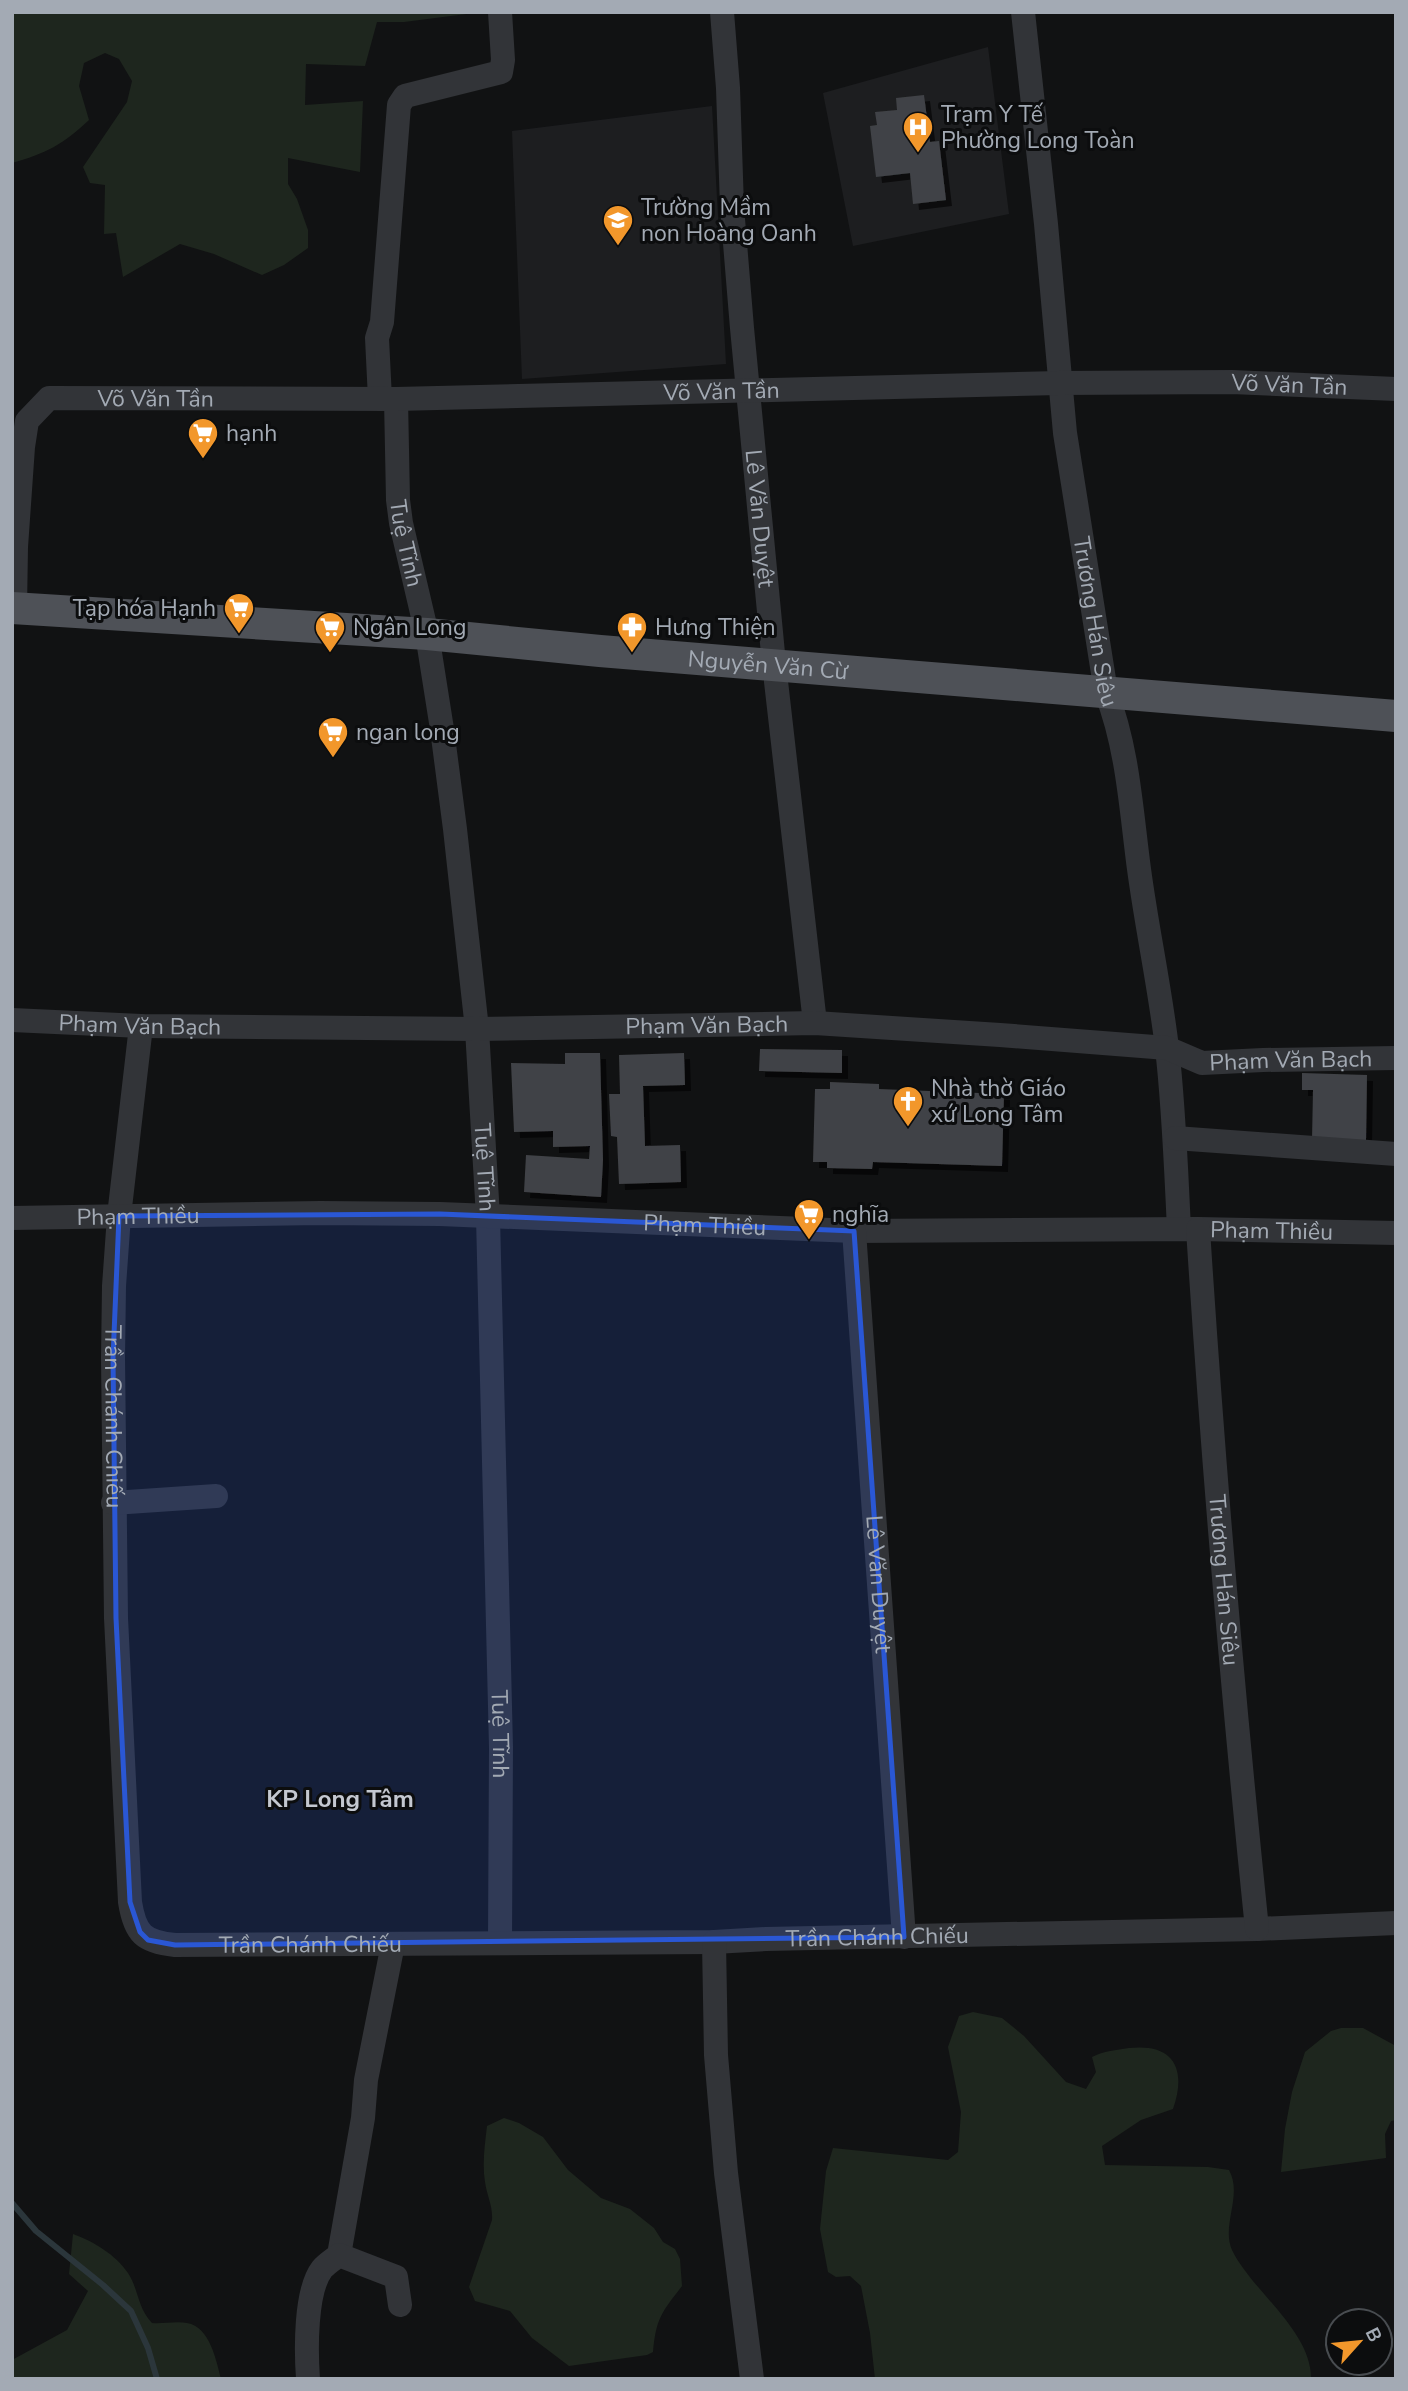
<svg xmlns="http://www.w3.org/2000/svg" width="1408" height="2391" font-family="'Nunito Sans',sans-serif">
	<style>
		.built { fill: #1d1e20 }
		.green { fill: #1e261e }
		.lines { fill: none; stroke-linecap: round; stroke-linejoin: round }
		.stream { stroke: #2b363b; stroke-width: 6 }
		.building { fill: #404246; filter: url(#shadow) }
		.minor { stroke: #323438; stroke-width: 24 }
		.major { stroke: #4e5157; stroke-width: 32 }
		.marked { fill: #2a57d4; fill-opacity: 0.2; stroke: #2a57d4; stroke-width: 5; stroke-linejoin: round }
		.labels { text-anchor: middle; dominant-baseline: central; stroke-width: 6; stroke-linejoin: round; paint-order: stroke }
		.poi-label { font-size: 23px; fill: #a3aab4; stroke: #0c0d0e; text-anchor: start }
		.street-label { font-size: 23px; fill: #a3aab4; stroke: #0c0d0e }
		.neighbourhood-label { font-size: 24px; font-weight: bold; fill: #c4c8d0; stroke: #0c0d0e }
	</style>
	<defs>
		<filter id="shadow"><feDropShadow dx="6" dy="6" stdDeviation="0" flood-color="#0009"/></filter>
	</defs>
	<rect width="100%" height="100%" fill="#111213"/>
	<path class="built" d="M 988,47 L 1009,214 L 853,246 L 823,93 Z
		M 712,106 L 726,364 L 522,379 L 512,131 Z"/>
	<path class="green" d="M 12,12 L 482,12 L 404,22 L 377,22 L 365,66 L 306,64 L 305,105 L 363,101 L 360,172 L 288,158 L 288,184 L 297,199 L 308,230 L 308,248 L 284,265 L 262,275 L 214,254 L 180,244 L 123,277 L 116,233 L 104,234 L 105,185 L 90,183 L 83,167 L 127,102 L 132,81 L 119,59 L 105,53 L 84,63 L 79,86 L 89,120 C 64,144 45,154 12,163 Z
		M 973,2012 L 1002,2018 L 1024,2036 L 1066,2082 L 1086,2089 L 1096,2072 L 1092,2057 C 1104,2051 1116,2050 1129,2048 C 1174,2043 1187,2069 1173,2109 L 1141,2120 L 1102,2146 L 1105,2165 L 1208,2167 L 1229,2170 C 1243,2195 1221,2225 1232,2250 C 1251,2290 1312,2331 1311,2379 L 875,2379 L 870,2333 L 861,2286 L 850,2276 L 836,2277 L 828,2272 L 820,2229 L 826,2171 L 833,2148 L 948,2160 L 958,2152 L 961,2112 L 948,2047 L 959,2016 Z
		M 1341,2028 L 1363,2028 L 1396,2046 L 1396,2120 L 1391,2121 L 1385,2134 L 1386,2158 L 1281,2172 L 1285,2129 L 1292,2092 L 1305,2052 L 1331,2031 Z
		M 504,2118 L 519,2123 L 543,2137 L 568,2170 L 601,2198 L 630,2209 L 654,2228 L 663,2242 L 675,2249 L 680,2259 L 682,2286 C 662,2312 656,2318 653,2352 L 647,2355 L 569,2366 L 532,2338 L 510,2311 L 475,2301 L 469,2287 L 492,2220 C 493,2206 487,2196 485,2182 C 482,2163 485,2144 487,2126 Z
		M 73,2234 C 93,2241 116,2255 128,2273 C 139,2290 137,2307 152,2323 C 163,2324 176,2321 187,2323 C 210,2327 216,2360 221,2379 L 12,2379 L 12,2360 L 67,2330 L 88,2291 L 69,2274 Z"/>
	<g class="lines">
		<path class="stream" d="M 12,2203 L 36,2231 L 103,2285 L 131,2311 L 148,2348 L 157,2379"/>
	</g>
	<path class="building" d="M 924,95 L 930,142 L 939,141 L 946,200 L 913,204 L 910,173 L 876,177 L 870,126 L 877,125 L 875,112 L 897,110 L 896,98 Z
		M 760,1049 L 842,1050 L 842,1073 L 759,1071 Z
		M 565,1053 L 600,1053 L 603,1160 L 601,1197 L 524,1192 L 526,1155 L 589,1159 L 590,1146 L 553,1147 L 553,1131 L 514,1132 L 511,1063 L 565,1064 Z
		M 684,1053 L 685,1085 L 643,1086 L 645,1146 L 680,1145 L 681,1182 L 619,1184 L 617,1137 L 611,1136 L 609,1094 L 620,1094 L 619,1055 Z
		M 1302,1073 L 1367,1075 L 1366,1141 L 1312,1140 L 1313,1090 L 1302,1090 Z
		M 830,1082 L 879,1084 L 879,1089 L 1004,1094 L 1002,1166 L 873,1162 L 872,1169 L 827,1168 L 827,1162 L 813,1162 L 815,1089 L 830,1089 Z"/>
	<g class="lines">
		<g class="minor">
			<path id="s1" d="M 722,12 L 728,88 L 732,207 L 742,328 L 774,664 L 815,1023"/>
			<path id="s2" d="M 1023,12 L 1046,224 L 1065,433 L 1106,692 C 1128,749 1131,809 1139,869 C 1147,929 1160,988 1167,1048 C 1174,1108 1176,1169 1179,1229"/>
			<path d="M 380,399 L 377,338 L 382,322 L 399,105 L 405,96 L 501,72 L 503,60 L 500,12"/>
			<path id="s3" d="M 396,399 L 398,500 L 401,523 L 427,634 L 442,729 L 455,829 L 477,1029 L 488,1217 L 501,1747 L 500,1941"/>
			<path id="s4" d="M 15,608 L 16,547 L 23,447 L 27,421 L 49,398 L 396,399 L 1059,383 L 1232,382 L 1396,389"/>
			<path id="s5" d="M 12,1020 L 141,1026 L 477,1029 L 815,1023 L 1000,1035 L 1167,1048 L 1202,1063 L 1263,1060 L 1396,1058"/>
			<path id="s6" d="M 141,1026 L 119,1216 L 114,1286 L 113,1358 L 116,1618 L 130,1902 C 135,1934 144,1942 175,1945 L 714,1942 L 766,1939 L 1257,1929 L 1396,1923"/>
			<path d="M 1175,1138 L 1396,1154"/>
			<path id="s7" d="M 12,1218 L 320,1213 L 440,1214 L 854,1231 L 1198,1229 L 1396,1233"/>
			<path id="s8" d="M 1198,1229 C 1213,1463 1233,1696 1257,1929"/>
			<path id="s9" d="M 854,1231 L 904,1937"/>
			<path d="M 113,1503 L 216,1496"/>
			<path d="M 714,1942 L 716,2055 L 726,2173 L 752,2379"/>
			<path d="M 339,2255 L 363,2118 L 366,2080 L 393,1944"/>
			<path d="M 308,2379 C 306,2351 305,2291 322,2269 C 326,2264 334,2259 339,2255 L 396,2277 L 400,2305"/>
		</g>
		<path class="major" id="s10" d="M 12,608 L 427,634 L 600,651 L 1396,716"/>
	</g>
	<path class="marked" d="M 440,1214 L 854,1231 L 904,1937 L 175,1945 L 148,1940 L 140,1932 L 130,1902 L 116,1618 L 113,1358 L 119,1216 Z"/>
	<defs>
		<g id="hospital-pin" transform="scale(1.575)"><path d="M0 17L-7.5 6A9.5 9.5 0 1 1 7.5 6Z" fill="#f2972b" stroke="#0c0d0e"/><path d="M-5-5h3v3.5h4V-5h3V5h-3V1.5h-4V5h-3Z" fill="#fff"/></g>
		<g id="school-pin" transform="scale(1.575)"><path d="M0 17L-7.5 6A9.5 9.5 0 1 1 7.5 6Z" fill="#f2972b" stroke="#0c0d0e"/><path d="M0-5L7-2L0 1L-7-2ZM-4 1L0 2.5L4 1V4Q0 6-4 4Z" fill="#fff"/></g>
		<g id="supermarket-pin" transform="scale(1.575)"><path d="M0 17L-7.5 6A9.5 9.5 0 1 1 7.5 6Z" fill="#f2972b" stroke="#0c0d0e"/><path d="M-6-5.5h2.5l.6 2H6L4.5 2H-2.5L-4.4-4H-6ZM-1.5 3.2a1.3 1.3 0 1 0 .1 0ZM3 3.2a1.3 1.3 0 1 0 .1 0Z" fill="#fff"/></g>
		<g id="pharmacy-pin" transform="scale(1.575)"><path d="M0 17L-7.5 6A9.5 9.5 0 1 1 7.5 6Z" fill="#f2972b" stroke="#0c0d0e"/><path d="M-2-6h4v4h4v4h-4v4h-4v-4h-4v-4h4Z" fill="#fff"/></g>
		<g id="church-pin" transform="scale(1.575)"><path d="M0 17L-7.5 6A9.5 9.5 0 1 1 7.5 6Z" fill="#f2972b" stroke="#0c0d0e"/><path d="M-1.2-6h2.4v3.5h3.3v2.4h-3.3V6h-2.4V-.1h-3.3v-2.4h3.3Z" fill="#fff"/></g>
	</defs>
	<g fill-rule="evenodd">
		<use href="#hospital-pin" x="918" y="127"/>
		<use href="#school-pin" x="618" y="220"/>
		<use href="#supermarket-pin" x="203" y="433"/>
		<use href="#supermarket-pin" x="239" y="608"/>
		<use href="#supermarket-pin" x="330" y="627"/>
		<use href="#pharmacy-pin" x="632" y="627"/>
		<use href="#supermarket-pin" x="333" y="732"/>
		<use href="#church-pin" x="908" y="1101"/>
		<use href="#supermarket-pin" x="809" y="1214"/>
	</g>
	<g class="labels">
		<g class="poi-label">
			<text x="941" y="114">Trạm Y Tế<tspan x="941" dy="26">Phường Long Toàn</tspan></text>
			<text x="641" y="207">Trường Mầm<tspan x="641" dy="26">non Hoàng Oanh</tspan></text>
			<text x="226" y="433">hạnh</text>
			<text x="216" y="608" text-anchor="end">Tạp hóa Hạnh</text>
			<text x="353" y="627">Ngân Long</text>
			<text x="655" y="627">Hưng Thiện</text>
			<text x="356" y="732">ngan long</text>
			<text x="931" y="1088">Nhà thờ Giáo<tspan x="931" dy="26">xứ Long Tâm</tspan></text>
			<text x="832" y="1214">nghĩa</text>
		</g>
		<g class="street-label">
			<text stroke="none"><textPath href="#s4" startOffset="1460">Võ Văn Tần</textPath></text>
			<text stroke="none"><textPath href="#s4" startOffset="892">Võ Văn Tần</textPath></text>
			<text stroke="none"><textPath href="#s4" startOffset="326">Võ Văn Tần</textPath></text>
			<text stroke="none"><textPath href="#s1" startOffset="508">Lê Văn Duyệt</textPath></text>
			<text stroke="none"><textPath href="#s3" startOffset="145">Tuệ Tĩnh</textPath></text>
			<text stroke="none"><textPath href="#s2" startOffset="614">Trương Hán Siêu</textPath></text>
			<text stroke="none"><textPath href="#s10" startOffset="758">Nguyễn Văn Cừ</textPath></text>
			<text stroke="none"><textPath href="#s5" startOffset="128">Phạm Văn Bạch</textPath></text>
			<text stroke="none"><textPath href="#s5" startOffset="695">Phạm Văn Bạch</textPath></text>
			<text stroke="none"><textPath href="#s5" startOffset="1283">Phạm Văn Bạch</textPath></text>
			<text stroke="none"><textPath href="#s3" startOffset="775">Tuệ Tĩnh</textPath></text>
			<text stroke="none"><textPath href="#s7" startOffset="126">Phạm Thiều</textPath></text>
			<text stroke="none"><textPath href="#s7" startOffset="693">Phạm Thiều</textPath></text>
			<text stroke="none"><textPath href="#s7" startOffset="1260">Phạm Thiều</textPath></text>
			<text stroke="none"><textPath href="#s6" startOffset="392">Trần Chánh Chiếu</textPath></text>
			<text stroke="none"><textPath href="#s8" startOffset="352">Trương Hán Siêu</textPath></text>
			<text stroke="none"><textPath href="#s9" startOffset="354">Lê Văn Duyệt</textPath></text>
			<text stroke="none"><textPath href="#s3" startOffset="1342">Tuệ Tĩnh</textPath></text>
			<text stroke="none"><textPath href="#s6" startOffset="1650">Trần Chánh Chiếu</textPath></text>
			<text stroke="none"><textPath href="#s6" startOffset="1083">Trần Chánh Chiếu</textPath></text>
		</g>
		<g class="neighbourhood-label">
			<text x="340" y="1799">KP Long Tâm</text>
		</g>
	</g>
	<rect width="1408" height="2391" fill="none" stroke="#a3aab4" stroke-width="28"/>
	<g transform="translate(1359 2342) rotate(63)"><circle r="33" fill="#0c0d0e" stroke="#484c50" stroke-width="2"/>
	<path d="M0-5L12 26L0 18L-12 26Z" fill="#f2972b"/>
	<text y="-10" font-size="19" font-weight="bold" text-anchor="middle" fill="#a3aab4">B</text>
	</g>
</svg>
